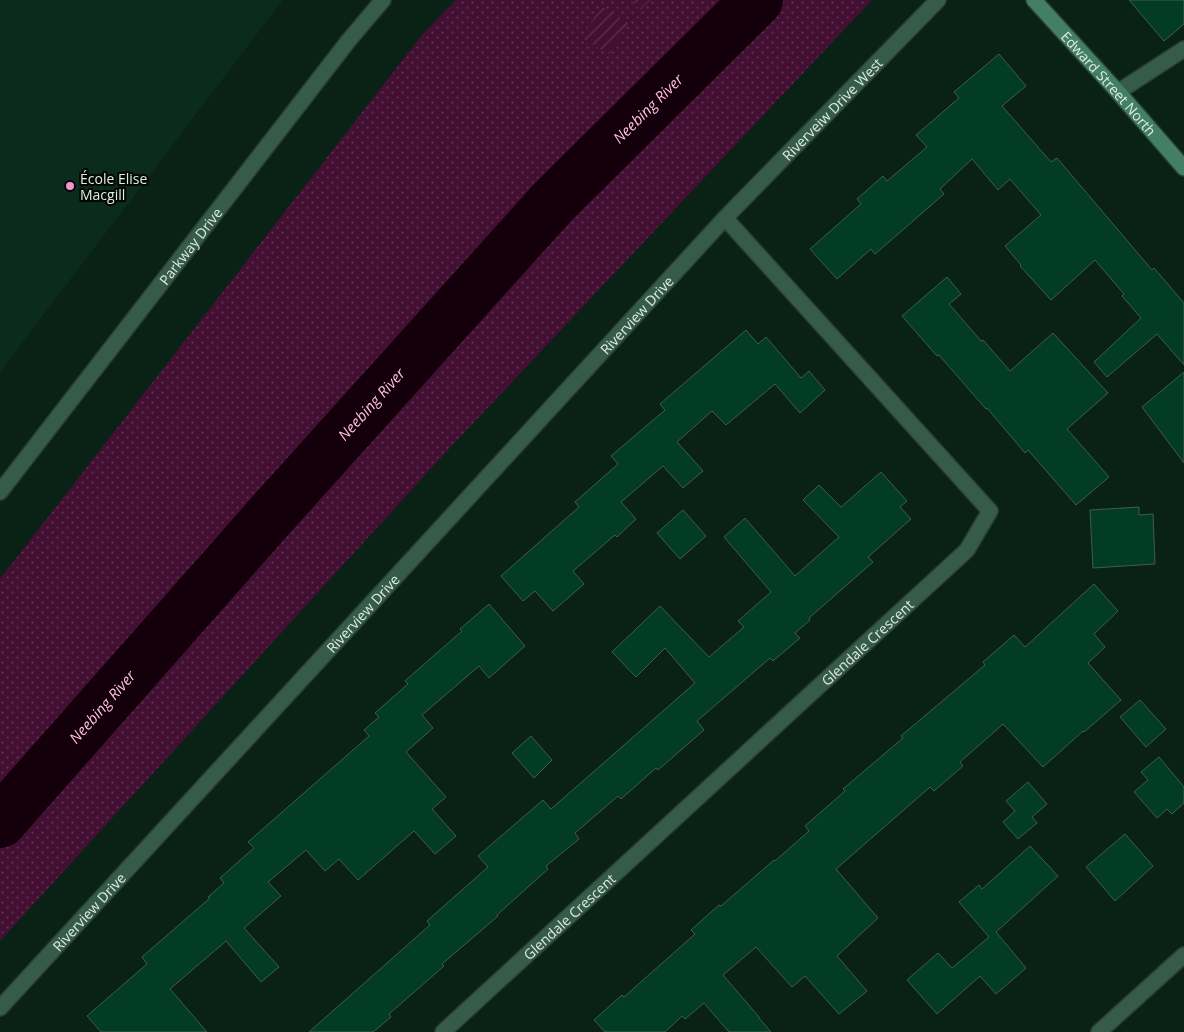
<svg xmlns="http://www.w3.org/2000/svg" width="1184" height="1032" font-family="'Open Sans',sans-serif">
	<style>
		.built { fill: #0b2b1d }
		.grass { fill: url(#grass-dots) }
		.garden { fill: url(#garden-furrows) }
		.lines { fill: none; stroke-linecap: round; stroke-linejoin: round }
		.river { stroke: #13000a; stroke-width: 52 }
		.building { fill: #023c26; stroke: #435b4e }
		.street-casing { stroke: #283d33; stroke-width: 18 }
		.secondary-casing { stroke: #283d33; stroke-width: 18 }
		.street { stroke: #375b49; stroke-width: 15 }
		.secondary { stroke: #437f62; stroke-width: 15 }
		.poi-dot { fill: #f790ce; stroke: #020905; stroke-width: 2 }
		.labels { text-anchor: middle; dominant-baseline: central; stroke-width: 4.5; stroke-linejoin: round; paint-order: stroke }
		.street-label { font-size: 14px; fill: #deece4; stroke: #020905 }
		.poi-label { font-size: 14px; fill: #deece4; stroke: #020905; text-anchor: start }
		.water-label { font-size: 15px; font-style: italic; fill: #ffbee3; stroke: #020905 }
	</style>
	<defs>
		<pattern id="grass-dots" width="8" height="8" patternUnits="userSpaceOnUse" patternTransform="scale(1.25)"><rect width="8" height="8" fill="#430f32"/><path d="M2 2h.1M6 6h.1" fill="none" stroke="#5e3250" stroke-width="1.8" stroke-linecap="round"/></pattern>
		<pattern id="garden-furrows" width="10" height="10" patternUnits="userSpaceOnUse" patternTransform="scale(1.25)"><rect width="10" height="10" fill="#430f32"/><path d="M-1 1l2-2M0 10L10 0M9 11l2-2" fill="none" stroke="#5e3250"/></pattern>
	</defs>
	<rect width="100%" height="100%" fill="#0a2116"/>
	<path class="built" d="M 0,0 L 281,0 L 282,1 L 0,372 Z"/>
	<path class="grass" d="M 456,0 L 872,0 L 447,451 L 0,941 L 0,579 L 422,35 Z"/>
	<path class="garden" d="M 631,0 L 650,0 L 640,10 Z
		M 601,6 L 628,23 L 609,54 L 582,38 Z"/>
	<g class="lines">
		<path class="river" id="s1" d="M 0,822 L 271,515 L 553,202 L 757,0"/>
	</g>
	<path class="building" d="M 1129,0 L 1184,0 L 1184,24 L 1164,41 Z
		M 999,54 L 1026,86 L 1002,106 L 1051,162 L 1057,158 L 1152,270 L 1154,268 L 1184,303 L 1184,365 L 1157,334 L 1107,377 L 1094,362 L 1141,318 L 1122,296 L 1124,294 L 1095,260 L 1051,300 L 1020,266 L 1021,265 L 1005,246 L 1041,215 L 1010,179 L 998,190 L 972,159 L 940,189 L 944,194 L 875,254 L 871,249 L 837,279 L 810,249 L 861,204 L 857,199 L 883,176 L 887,181 L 927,147 L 916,135 L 959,98 L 954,92 Z
		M 947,277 L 961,294 L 949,304 L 981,341 L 983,340 L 1010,371 L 1053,333 L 1108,393 L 1067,429 L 1109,477 L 1076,505 L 1028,450 L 1025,453 L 987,408 L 986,409 L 939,355 L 937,356 L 902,316 Z
		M 746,330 L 758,344 L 766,337 L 801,378 L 809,371 L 825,390 L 800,413 L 775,384 L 726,425 L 712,411 L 677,442 L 703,471 L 683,488 L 663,466 L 621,502 L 636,519 L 617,537 L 615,535 L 573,571 L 584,584 L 553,611 L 535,591 L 523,601 L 501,576 L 579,507 L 575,502 L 618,464 L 611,456 L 665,410 L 660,404 Z
		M 1184,372 L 1184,463 L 1142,407 Z
		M 881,472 L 907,501 L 900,507 L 911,519 L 868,557 L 873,562 L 809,618 L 810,620 L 795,633 L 800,638 L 773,661 L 770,658 L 697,721 L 704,730 L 658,770 L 656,768 L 621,799 L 618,796 L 575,833 L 579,839 L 546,866 L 548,869 L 497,915 L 498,916 L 442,964 L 444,966 L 389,1014 L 391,1017 L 373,1032 L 309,1032 L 430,925 L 427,921 L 488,867 L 478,856 L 543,800 L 551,809 L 695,683 L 665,648 L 636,677 L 612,652 L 660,606 L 709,657 L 744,627 L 738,621 L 771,592 L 724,537 L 745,518 L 795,576 L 839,537 L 803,500 L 819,485 L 841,507 Z
		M 1139,507 L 1139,515 L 1153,514 L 1155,564 L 1093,568 L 1090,510 Z
		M 683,510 L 706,536 L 680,559 L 657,533 Z
		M 1094,584 L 1118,611 L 1094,634 L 1105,647 L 1088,663 L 1121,700 L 1084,732 L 1083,731 L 1043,767 L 1003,724 L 960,762 L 963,766 L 934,791 L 930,787 L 836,869 L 878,918 L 837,956 L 867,991 L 839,1014 L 805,976 L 792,987 L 756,947 L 723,975 L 759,1017 L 759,1018 L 771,1032 L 729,1032 L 704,1003 L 685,1019 L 682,1016 L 665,1032 L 605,1032 L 594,1020 L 622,995 L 624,997 L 695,934 L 691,930 L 719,905 L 721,906 L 774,860 L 775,861 L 809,831 L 805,826 L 845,791 L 843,789 L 903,738 L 901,736 L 985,665 L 983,662 L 1014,635 L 1025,647 Z
		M 489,604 L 525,646 L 489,678 L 479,666 L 422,715 L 433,728 L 406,752 L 446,797 L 432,809 L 456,836 L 435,854 L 414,831 L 358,880 L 339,859 L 325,871 L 306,850 L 268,882 L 281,896 L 244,928 L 279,967 L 261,982 L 226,941 L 170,989 L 207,1032 L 101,1032 L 87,1016 L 147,964 L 142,957 L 210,898 L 208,897 L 224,883 L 220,878 L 254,848 L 248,842 L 369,736 L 364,730 L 379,717 L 375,713 L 408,684 L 405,681 L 462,631 L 460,629 Z
		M 1140,700 L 1166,729 L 1146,747 L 1120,717 Z
		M 531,736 L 552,760 L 534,778 L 512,753 Z
		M 1159,757 L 1184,787 L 1184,803 L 1172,814 L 1167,809 L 1157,818 L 1134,792 L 1148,780 L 1141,772 Z
		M 1028,782 L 1047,804 L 1032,817 L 1037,823 L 1018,839 L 1003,822 L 1015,811 L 1006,801 Z
		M 1125,834 L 1153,866 L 1115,901 L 1086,867 Z
		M 1030,846 L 1058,876 L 996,932 L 1026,968 L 996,994 L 980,976 L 937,1014 L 907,980 L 938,953 L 952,968 L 989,937 L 959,902 L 979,885 L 982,889 Z"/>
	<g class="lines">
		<g class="street-casing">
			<g id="street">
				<path d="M 1118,92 L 1184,49"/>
				<path id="s2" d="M 0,492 L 349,40 L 383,0"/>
				<path id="s3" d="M 0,1008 L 725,218 L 938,0"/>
				<path id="s4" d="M 443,1032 L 967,550 L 990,511 L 725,218"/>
				<path d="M 1099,1032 L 1184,955"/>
			</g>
		</g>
		<g class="secondary-casing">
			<g id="secondary">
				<path id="s5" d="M 1034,0 L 1118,92 L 1184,168"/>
			</g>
		</g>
		<use href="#street" class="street"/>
		<use href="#secondary" class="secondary"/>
	</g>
	<circle class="poi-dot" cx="70" cy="186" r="5"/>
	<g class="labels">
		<g class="street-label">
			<text stroke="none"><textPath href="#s5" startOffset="112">Edward Street North</textPath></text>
			<text stroke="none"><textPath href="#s3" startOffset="1225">Riverveiw Drive West</textPath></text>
			<text stroke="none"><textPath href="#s2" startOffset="311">Parkway Drive</textPath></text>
			<text stroke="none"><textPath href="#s3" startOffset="941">Riverview Drive</textPath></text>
			<text stroke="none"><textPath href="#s3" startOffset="536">Riverview Drive</textPath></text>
			<text stroke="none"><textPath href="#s4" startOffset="576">Glendale Crescent</textPath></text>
			<text stroke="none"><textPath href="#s3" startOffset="131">Riverview Drive</textPath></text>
			<text stroke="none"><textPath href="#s4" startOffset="171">Glendale Crescent</textPath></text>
		</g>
		<g class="poi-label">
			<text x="80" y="178">École Elise<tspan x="80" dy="16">Macgill</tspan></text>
		</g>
		<g class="water-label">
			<text stroke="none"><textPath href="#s1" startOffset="964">Neebing River</textPath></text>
			<text stroke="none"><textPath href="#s1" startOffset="559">Neebing River</textPath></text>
			<text stroke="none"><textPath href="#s1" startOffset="154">Neebing River</textPath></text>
		</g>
	</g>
</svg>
